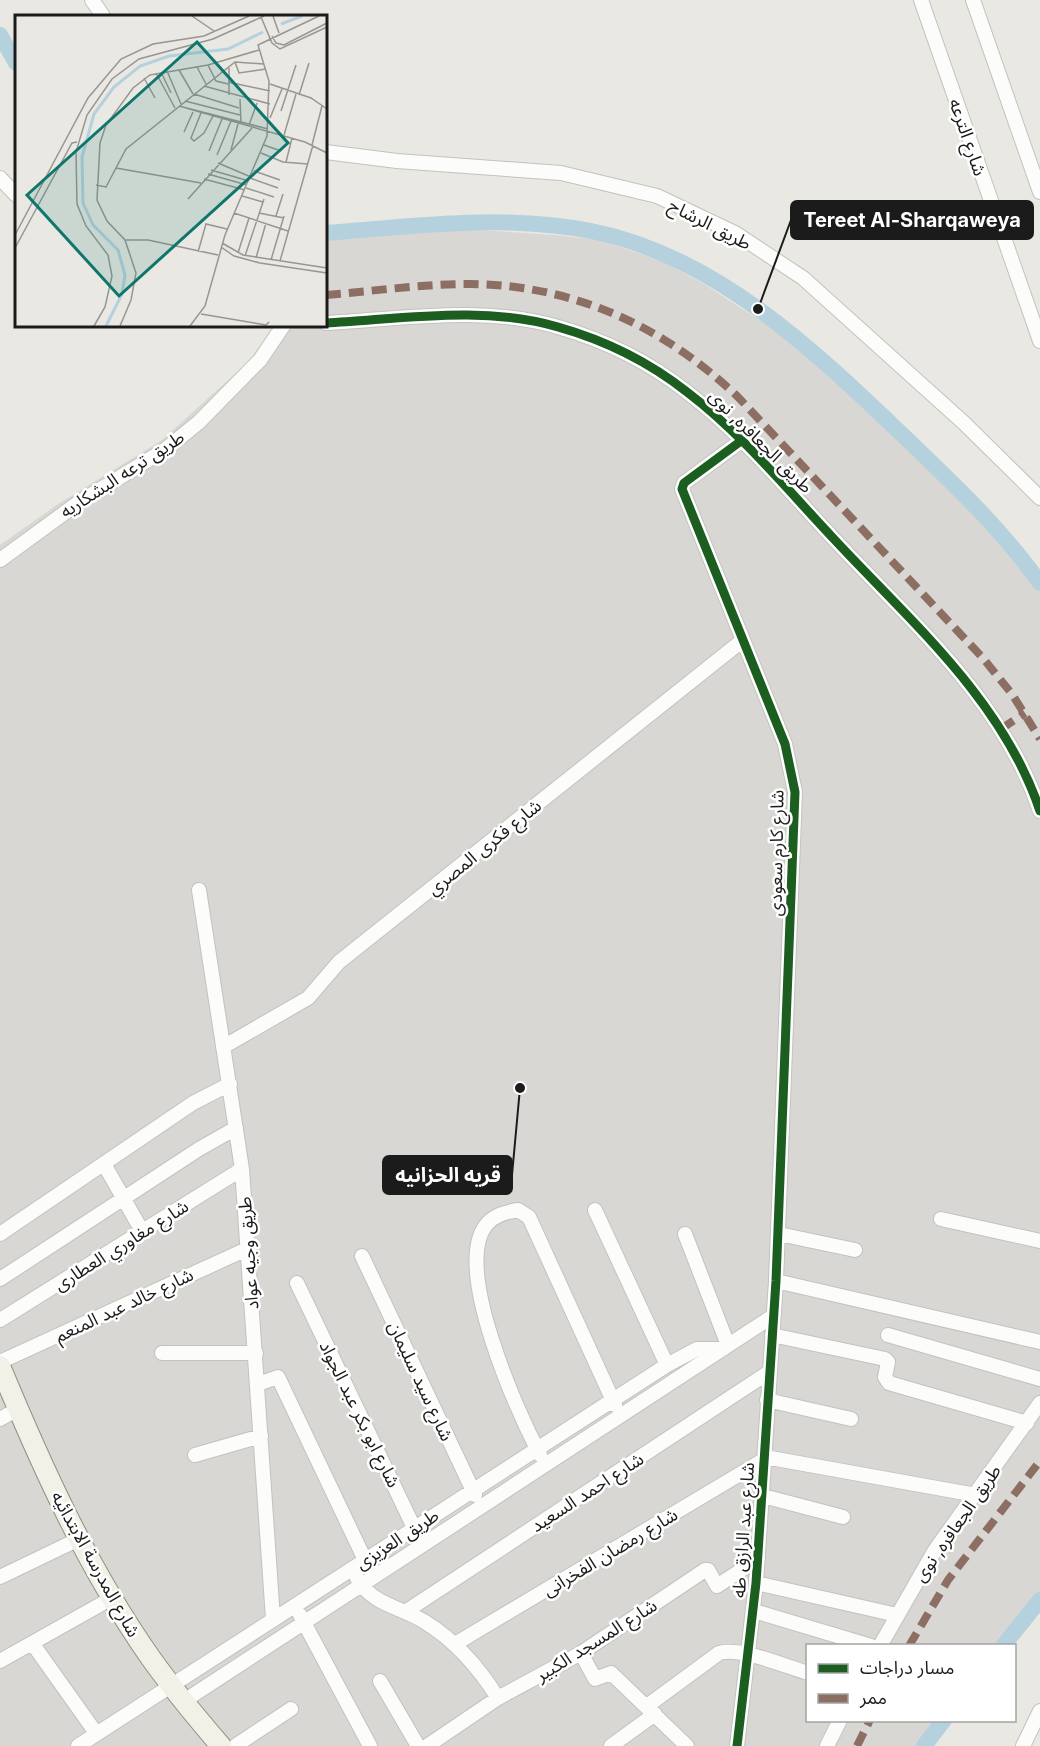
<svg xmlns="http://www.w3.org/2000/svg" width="1040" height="1746" font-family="Inter,'Noto Sans Arabic',sans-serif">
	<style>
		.residential { fill: #d9d7d4 }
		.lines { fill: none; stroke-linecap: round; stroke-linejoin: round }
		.canal { stroke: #b5d1de; stroke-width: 16 }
		.street-casing { stroke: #c2c2bf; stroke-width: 16 }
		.secondary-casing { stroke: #8f937b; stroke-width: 22 }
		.street { stroke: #fcfcfb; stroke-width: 14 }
		.secondary { stroke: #f1f1e8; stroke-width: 20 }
		.quiet { stroke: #8d6e63; stroke-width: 8; stroke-dasharray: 15 8; stroke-linecap: butt }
		.cycleway-casing { stroke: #fff; stroke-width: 13 }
		.cycleway { stroke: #1b5e20; stroke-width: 9 }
		.labels { text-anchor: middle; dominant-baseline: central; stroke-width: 5; stroke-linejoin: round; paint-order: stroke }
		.street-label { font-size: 18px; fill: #1b1b1b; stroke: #fff }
		.inset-river { fill: none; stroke: #b5d1de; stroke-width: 3 }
		.inset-road { fill: none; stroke: #979692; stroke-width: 1.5 }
		.view { fill: #0f766e; fill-opacity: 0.15; stroke: #0f766e; stroke-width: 3 }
		.inset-edge { fill: none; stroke: #1b1b1b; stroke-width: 3 }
		.leader { fill: none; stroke: #1b1b1b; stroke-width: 2 }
		.callout-dot { fill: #1b1b1b; stroke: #fff; stroke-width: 2 }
		.callout { fill: #1b1b1b; stroke: #1b1b1b; stroke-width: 2 }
		.callout-label { font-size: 20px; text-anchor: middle; font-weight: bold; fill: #fff }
	</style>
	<rect width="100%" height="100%" fill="#eae8e2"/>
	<path class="residential" d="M 418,226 L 555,235 L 600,240 L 664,262 L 704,284 L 818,358 L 889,416 L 955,479 L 1040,578 L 1040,1598 L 1006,1645 L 808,1646 L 808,1720 L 952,1721 L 934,1746 L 0,1746 L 0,545 L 58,504 L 162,440 L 249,361 L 274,326 L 326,326 L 326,235 Z"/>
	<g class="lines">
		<path class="canal" d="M 0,35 L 16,63
			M 326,233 C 415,226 502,214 591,231 C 719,256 821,357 911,443 C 957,487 1003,531 1040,583
			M 1003,1646 L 1040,1600
			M 924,1746 L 944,1720"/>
		<g class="street-casing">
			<path id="street" d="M 92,0 L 103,16
				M 921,0 L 1040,341
				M 973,0 L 1040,192
				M 326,152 L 397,161 L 561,173 L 657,196 L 735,233 L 803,278 L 964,423 L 1040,498
				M 0,178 L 16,195
				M 326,323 C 402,319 483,305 558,327 C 604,340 649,362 687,392 C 741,433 786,488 833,538 C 910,621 1003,700 1040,811
				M 0,560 L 78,503 L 166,449 L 199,422 L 260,360 L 283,326
				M 199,890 L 242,1169 L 273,1619
				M 223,1047 L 308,998 L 339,962 L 743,640
				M 104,1164 L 142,1231
				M 595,1210 L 667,1365
				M 941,1219 L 1040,1241
				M 0,1234 L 193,1103 L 230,1084
				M 685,1234 L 728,1345
				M 779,1234 L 855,1250
				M 362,1256 L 475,1495
				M 0,1279 L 199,1149 L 236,1128
				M 776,1281 L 1040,1342
				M 297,1283 L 417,1534
				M 0,1320 L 242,1169
				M 772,1335 L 885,1359 L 888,1362 L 885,1377 L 889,1383 L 1027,1423
				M 888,1335 L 1040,1379
				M 162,1353 L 256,1353
				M 0,1362 L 249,1248
				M 258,1384 L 278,1377 L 365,1560
				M 767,1400 L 851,1419
				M 0,1419 L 18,1409
				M 195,1455 L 261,1436
				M 540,1455 C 518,1412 452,1268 486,1225 C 494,1215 506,1212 518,1210 L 529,1217 L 615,1405
				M 765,1457 L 976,1495
				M 763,1496 L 843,1517
				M 0,1577 L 79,1539
				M 357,1578 C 373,1606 400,1606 425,1622 C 456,1641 479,1668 498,1698
				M 756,1583 L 897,1615
				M 754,1611 L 871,1646
				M 405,1612 L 769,1372
				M 300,1615 L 370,1746
				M 32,1643 L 96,1733
				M 455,1644 L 765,1459
				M 880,1646 L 935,1550 L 1040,1403
				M 581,1653 L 595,1679 L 611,1673 L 687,1746
				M 0,1661 L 112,1598
				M 380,1681 L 418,1746
				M 184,1701 L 773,1316
				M 647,1706 L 719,1653 C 742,1647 784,1666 808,1673
				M 78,1746 L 667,1365 L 697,1349 L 723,1349
				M 235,1746 L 291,1709
				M 427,1746 L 498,1698 L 581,1653 L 705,1570 L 708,1570 L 717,1586 L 758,1559
				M 611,1746 L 655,1714
				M 737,1746 L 756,1583 L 776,1281 L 795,792 L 785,744 L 682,489 L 684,483 L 741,441
				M 827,1746 L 840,1720
				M 1023,1746 L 1040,1711"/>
		</g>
		<g class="secondary-casing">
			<path id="secondary" d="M 0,1366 C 42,1467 87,1567 150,1657 C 172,1688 196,1717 221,1746"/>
		</g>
		<use href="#street" class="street"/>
		<use href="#secondary" class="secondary"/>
		<path class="quiet" d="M 326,295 C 374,291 423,284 471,284 C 574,285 665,327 738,397 L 982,657 L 1012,694 L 1040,739
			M 753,452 L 772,434
			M 1001,729 L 1025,713
			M 909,1646 L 948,1580 L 1040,1461
			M 857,1746 L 870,1720"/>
		<g class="cycleway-casing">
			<path id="cycleway" d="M 326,323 C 402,319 483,305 558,327 C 604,340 649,362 687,392 C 741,433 786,488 833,538 C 910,621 1003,700 1040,811
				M 737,1746 L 756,1583 L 776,1281 L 795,792 L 785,744 L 682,489 L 684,483 L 741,441"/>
		</g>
		<use href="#cycleway" class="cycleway"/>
	</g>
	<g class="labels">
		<g class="street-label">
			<text transform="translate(968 137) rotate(71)">شارع الترعه</text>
			<text transform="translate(710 224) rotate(27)">طريق الرشاح</text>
			<text transform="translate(761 441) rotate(45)">طريق الجعافره, نوى</text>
			<text transform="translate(122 474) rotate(-33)">طريق ترعه البشكاريه</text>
			<text transform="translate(484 847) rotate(-39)">شارع فكرى المصري</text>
			<text transform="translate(776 853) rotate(-89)">شارع كارم سعودى</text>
			<text transform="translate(121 1245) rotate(-32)">شارع مغاوري العطارى</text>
			<text transform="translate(248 1253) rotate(-94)">طريق وجيه عواد</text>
			<text transform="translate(124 1305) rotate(-25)">شارع خالد عبد المنعم</text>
			<text transform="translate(421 1381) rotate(65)">شارع سيد سليمان</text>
			<text transform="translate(360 1414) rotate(64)">شارع ابو بكر عبد الجواد</text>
			<text transform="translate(587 1492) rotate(-33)">شارع احمد السعيد</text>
			<text transform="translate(957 1523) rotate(-55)">طريق الجعافره, نوى</text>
			<text transform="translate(743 1530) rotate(-86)">شارع عبد الرازق طه</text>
			<text transform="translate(397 1539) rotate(-33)">طريق العزيزى</text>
			<text transform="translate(610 1552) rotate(-31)">شارع رمضان الفخرانى</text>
			<text transform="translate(96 1564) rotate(61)">شارع المدرسة الابتدائيه</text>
			<text transform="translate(596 1640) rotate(-32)">شارع المسجد الكبير</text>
		</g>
	</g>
	<g transform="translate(15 15)">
		<rect width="312" height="312" fill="#eae8e2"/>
		<path class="inset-river" d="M 266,9 L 287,1M 91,311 L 107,279 L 110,260 L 103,235 L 78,210 L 68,188 L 67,142 L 79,99 L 99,72 L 125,51 L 154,41 L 213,34 L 248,17"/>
		<path class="inset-road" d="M 177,1 L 199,16M 258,1 L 264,18M 246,2 L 257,28 L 265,34 L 312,12M 257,21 L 261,28 L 269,30 L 312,8M 220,47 L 224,58 L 251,54M 193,50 L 201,66 L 213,69M 182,52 L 191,69M 164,55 L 178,79M 152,56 L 166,89M 146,57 L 156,78M 141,58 L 160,93M 129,63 L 140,83M 213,67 L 255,76M 255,69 L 296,83 L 312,94M 189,71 L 255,89M 179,79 L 224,93M 214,80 L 214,53M 284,80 L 294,48M 225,84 L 226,108M 170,86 L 225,100M 164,91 L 253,114M 171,93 L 290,127 L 312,138M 266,96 L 281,50M 186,98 L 176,123 L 179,126 L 189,118 L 198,101M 255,103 L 267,74M 234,110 L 242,88M 169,117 L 178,97M 269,120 L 281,79M 249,130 L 266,136M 297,130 L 307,91M 216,135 L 223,109M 194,136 L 207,104M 246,138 L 268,147 L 293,149M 202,140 L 216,106M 271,147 L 277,123M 203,148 L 236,162M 101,153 L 186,168M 196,155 L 234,166M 239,156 L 265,165M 193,159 L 232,170M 235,163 L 263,173M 189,164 L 230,175M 81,170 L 91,172 L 111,134 L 220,47 L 249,49M 231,173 L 259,182M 227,181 L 248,187M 173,184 L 237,113M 219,198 L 273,216M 244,198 L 269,203M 261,201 L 268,179M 0,220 L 73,83 L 106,44 L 138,29 L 189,21 L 234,1M 111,225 L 133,225 L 203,240M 207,228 L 228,240 L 312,253M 206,232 L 219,241 L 245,248 L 312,258M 0,233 L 57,128 L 62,127M 183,237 L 191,209 L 212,214M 223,238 L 234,203M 230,241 L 249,184M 241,243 L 251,208M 256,245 L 269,201M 265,246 L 298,130M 186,299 L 251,310 L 254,307M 79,311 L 90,292 L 97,261 L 93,240 L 71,211 L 62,189 L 61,137 L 72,100 L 97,64 L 124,44 L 198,24 L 249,1M 105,311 L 116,285 L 121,258 L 110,225 L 92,206 L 82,185 L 85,128 L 91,110 L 118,73 L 135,60 L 193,50 L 244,35M 175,311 L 190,291 L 210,220 L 252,121 L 254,66 L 243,30 L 304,1"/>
		<path class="view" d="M 182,27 L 273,128 L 104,281 L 12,180 Z"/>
		<rect width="312" height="312" class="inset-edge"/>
	</g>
	<path class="leader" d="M758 309L791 220M520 1088L512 1175"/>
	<g class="callout-dot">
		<circle cx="758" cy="309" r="6"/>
		<circle cx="520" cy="1088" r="6"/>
	</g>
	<g class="callout">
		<rect x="791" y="201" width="242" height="38" rx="6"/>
		<rect x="383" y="1156" width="129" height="38" rx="6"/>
	</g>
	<g class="callout-label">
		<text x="912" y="227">Tereet Al-Sharqaweya</text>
		<text x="448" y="1182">قريه الحزانيه</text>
	</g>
	<rect x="806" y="1644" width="210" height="78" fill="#ffffff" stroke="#a4a4a4" stroke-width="1.5"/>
	<rect x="818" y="1664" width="30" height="9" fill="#1b5e20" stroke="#a4a4a4" stroke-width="1.5"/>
	<text x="860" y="1674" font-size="18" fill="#1b1b1b">مسار دراجات</text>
	<rect x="818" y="1694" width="30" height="9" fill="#8d6e63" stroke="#a4a4a4" stroke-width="1.5"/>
	<text x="860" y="1704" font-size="18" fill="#1b1b1b">ممر</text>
</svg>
